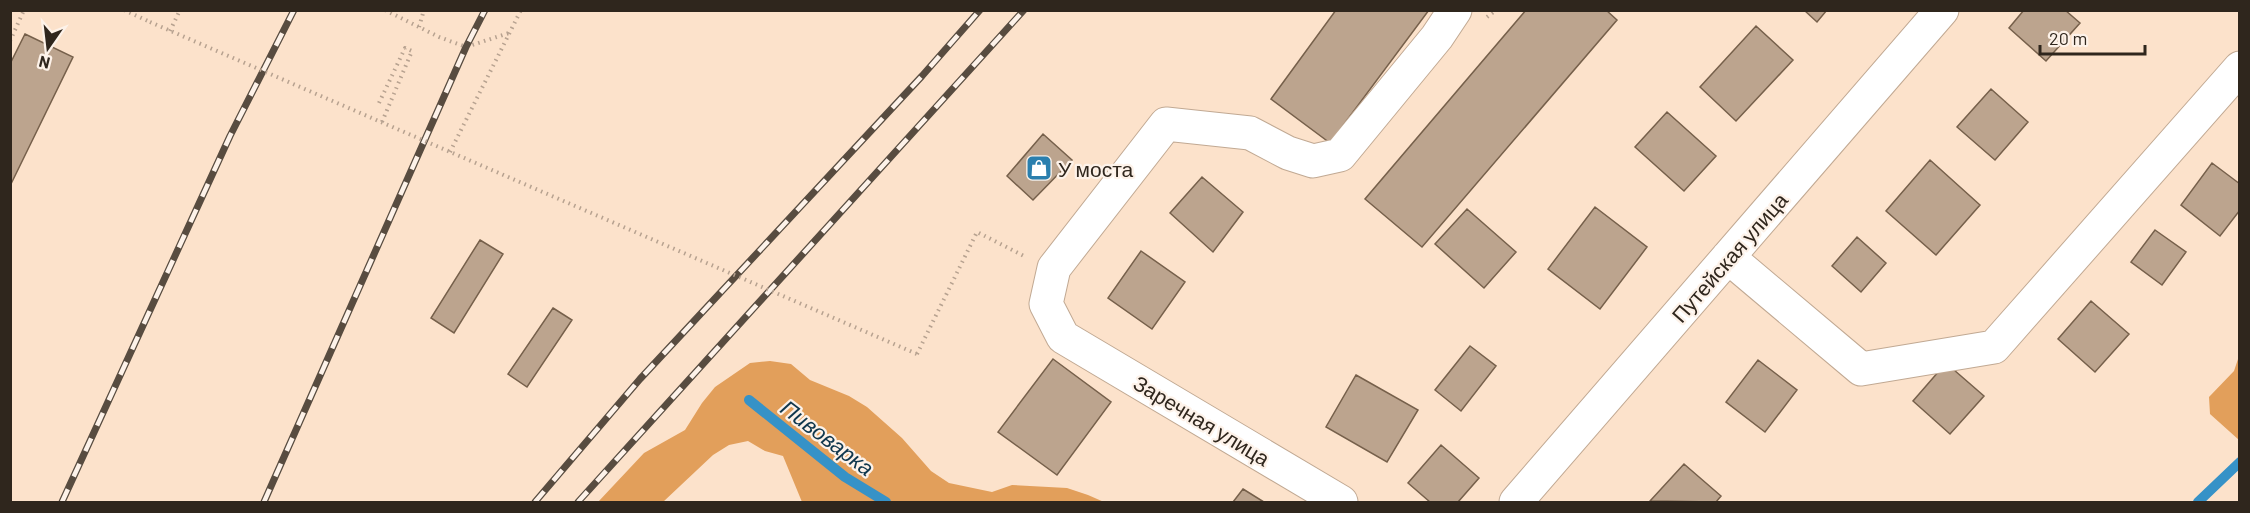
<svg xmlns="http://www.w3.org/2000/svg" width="2250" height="513" font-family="Barlow,sans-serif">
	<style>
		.forest { fill: #e29f5b }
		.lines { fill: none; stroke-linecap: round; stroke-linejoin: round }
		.stream { stroke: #3692c7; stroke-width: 10 }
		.building { fill: #bca48e; stroke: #76604b; stroke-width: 1.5 }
		.minor-casing { stroke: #c1a993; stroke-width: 35 }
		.path { stroke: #b7a290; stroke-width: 4; stroke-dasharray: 1.5 4.5; stroke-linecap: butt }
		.minor { stroke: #fff; stroke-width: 33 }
		.rail-casing { stroke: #584c40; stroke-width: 7 }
		.rail { stroke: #fdf2e9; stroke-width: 4.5; stroke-dasharray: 14; stroke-linecap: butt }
		.path-bridge { stroke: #b7a290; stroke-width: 4; stroke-dasharray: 1.5 4.5; stroke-linecap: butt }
		.labels { text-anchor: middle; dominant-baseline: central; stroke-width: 4.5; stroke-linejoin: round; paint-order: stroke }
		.poi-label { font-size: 21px; fill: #2f261d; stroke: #fdf2e9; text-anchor: start }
		.street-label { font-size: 21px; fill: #2f261d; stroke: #fdf2e9 }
		.water-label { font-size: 22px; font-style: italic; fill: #10374d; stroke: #fdf2e9 }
	</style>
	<rect width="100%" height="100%" fill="#fce2cb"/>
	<path class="forest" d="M 2239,356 L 2239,440 L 2210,414 L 2209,397 L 2234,371 Z
		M 770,361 L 791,364 L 810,380 L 849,396 L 867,407 L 902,438 L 931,471 L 949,483 L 992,492 L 1012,485 L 1067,488 L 1088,495 L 1104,502 L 802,502 L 783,456 L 765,451 L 748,441 L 729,445 L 713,455 L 663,502 L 598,502 L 644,453 L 685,430 L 702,403 L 715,387 L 750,363 Z"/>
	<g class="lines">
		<path class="stream" d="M 749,400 L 845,477 L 886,502
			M 2198,502 L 2240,462"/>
	</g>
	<path class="building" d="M 1336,10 L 1429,10 L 1330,143 L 1271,99 Z
		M 1526,10 L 1606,10 L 1617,20 L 1422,247 L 1365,199 Z
		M 1804,10 L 1827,10 L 1817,22 Z
		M 2024,10 L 2065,10 L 2080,23 L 2046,61 L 2009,28 Z
		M 1756,26 L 1793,60 L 1736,121 L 1700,87 Z
		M 25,34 L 73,57 L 10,186 L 10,64 Z
		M 1991,89 L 2028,122 L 1995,160 L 1957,127 Z
		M 1667,112 L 1716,156 L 1684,191 L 1635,147 Z
		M 1043,134 L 1072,160 L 1033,200 L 1007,176 Z
		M 1930,160 L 1980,205 L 1936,255 L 1886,211 Z
		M 2212,163 L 2240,184 L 2240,210 L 2220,236 L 2181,205 Z
		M 1202,177 L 1243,212 L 1213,252 L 1170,213 Z
		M 1595,207 L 1647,247 L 1600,309 L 1548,269 Z
		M 1467,209 L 1516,252 L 1484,288 L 1435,244 Z
		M 2155,230 L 2186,252 L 2162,285 L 2131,262 Z
		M 1857,237 L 1886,263 L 1861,292 L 1832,266 Z
		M 480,240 L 503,254 L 454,333 L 431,318 Z
		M 1141,251 L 1185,282 L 1152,329 L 1108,298 Z
		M 2091,301 L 2129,334 L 2095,372 L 2058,339 Z
		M 553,308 L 572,320 L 527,387 L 508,374 Z
		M 1470,346 L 1496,366 L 1461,411 L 1435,390 Z
		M 1053,359 L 1111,402 L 1057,475 L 998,432 Z
		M 1758,360 L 1797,390 L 1765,432 L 1726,402 Z
		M 1946,363 L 1984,396 L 1950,434 L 1913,401 Z
		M 1356,375 L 1418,410 L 1387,462 L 1326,427 Z
		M 1441,445 L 1479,478 L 1458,502 L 1430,502 L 1408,483 Z
		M 1684,464 L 1721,496 L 1716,502 L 1650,501 Z
		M 1243,489 L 1264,502 L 1233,502 Z"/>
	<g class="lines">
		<g class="minor-casing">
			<path id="minor" d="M 1728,257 L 1861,369 L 1994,347 L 2240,68
				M 1341,502 L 1063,337 L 1046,304 L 1054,268 L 1166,124 L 1250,133 L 1288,153 L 1313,161 L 1340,155 L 1437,37 L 1455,10
				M 1516,502 L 1942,10"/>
		</g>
		<path class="path" d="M 124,10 L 150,22
			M 385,10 L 439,37 L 466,47 L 509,33
			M 1487,17 L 1496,10
			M 419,27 L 424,10
			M 170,31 L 180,10
			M 10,41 L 24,10
			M 379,103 L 405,48 L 412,51 L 382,122
			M 450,152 L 521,10
			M 917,354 L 977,232 L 1024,256"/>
		<use href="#minor" class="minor"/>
		<g class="rail-casing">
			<path id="rail" d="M 62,502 L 230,136 L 294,10
				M 264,502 L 466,47 L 485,10
				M 535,502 L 640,379 L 922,76 L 980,10
				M 578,502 L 1024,10"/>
		</g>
		<use href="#rail" class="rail"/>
		<path class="path-bridge" d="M 150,22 L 917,354"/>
	</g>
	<defs>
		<g id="shop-square" transform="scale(1.35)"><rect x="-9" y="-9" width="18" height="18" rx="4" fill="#2a7fae" stroke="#fdf2e9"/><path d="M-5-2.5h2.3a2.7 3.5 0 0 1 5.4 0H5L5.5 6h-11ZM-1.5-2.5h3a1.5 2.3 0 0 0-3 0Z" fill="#fff"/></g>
	</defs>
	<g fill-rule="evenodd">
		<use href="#shop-square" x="1039" y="168"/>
	</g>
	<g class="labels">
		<g class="poi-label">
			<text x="1058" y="168">У моста</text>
		</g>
		<g class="street-label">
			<text transform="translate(1729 257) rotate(-49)">Путейская улица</text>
			<text transform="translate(1202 420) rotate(31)">Заречная улица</text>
		</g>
		<g class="water-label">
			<text transform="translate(828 437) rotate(37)">Пивоварка</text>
		</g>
	</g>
	<rect width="2250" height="513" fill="none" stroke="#2f261d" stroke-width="24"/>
	<g transform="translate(48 48) rotate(194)" stroke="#fdf2e9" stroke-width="4.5" paint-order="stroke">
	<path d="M0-4.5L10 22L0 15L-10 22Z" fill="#2f261d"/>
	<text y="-9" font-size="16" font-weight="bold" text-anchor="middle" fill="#2f261d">N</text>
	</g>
	<path d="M2040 45v9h105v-9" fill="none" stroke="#2f261d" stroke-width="3"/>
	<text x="2049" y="45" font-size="18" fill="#2f261d" stroke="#fdf2e9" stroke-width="4.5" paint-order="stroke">20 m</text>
</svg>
